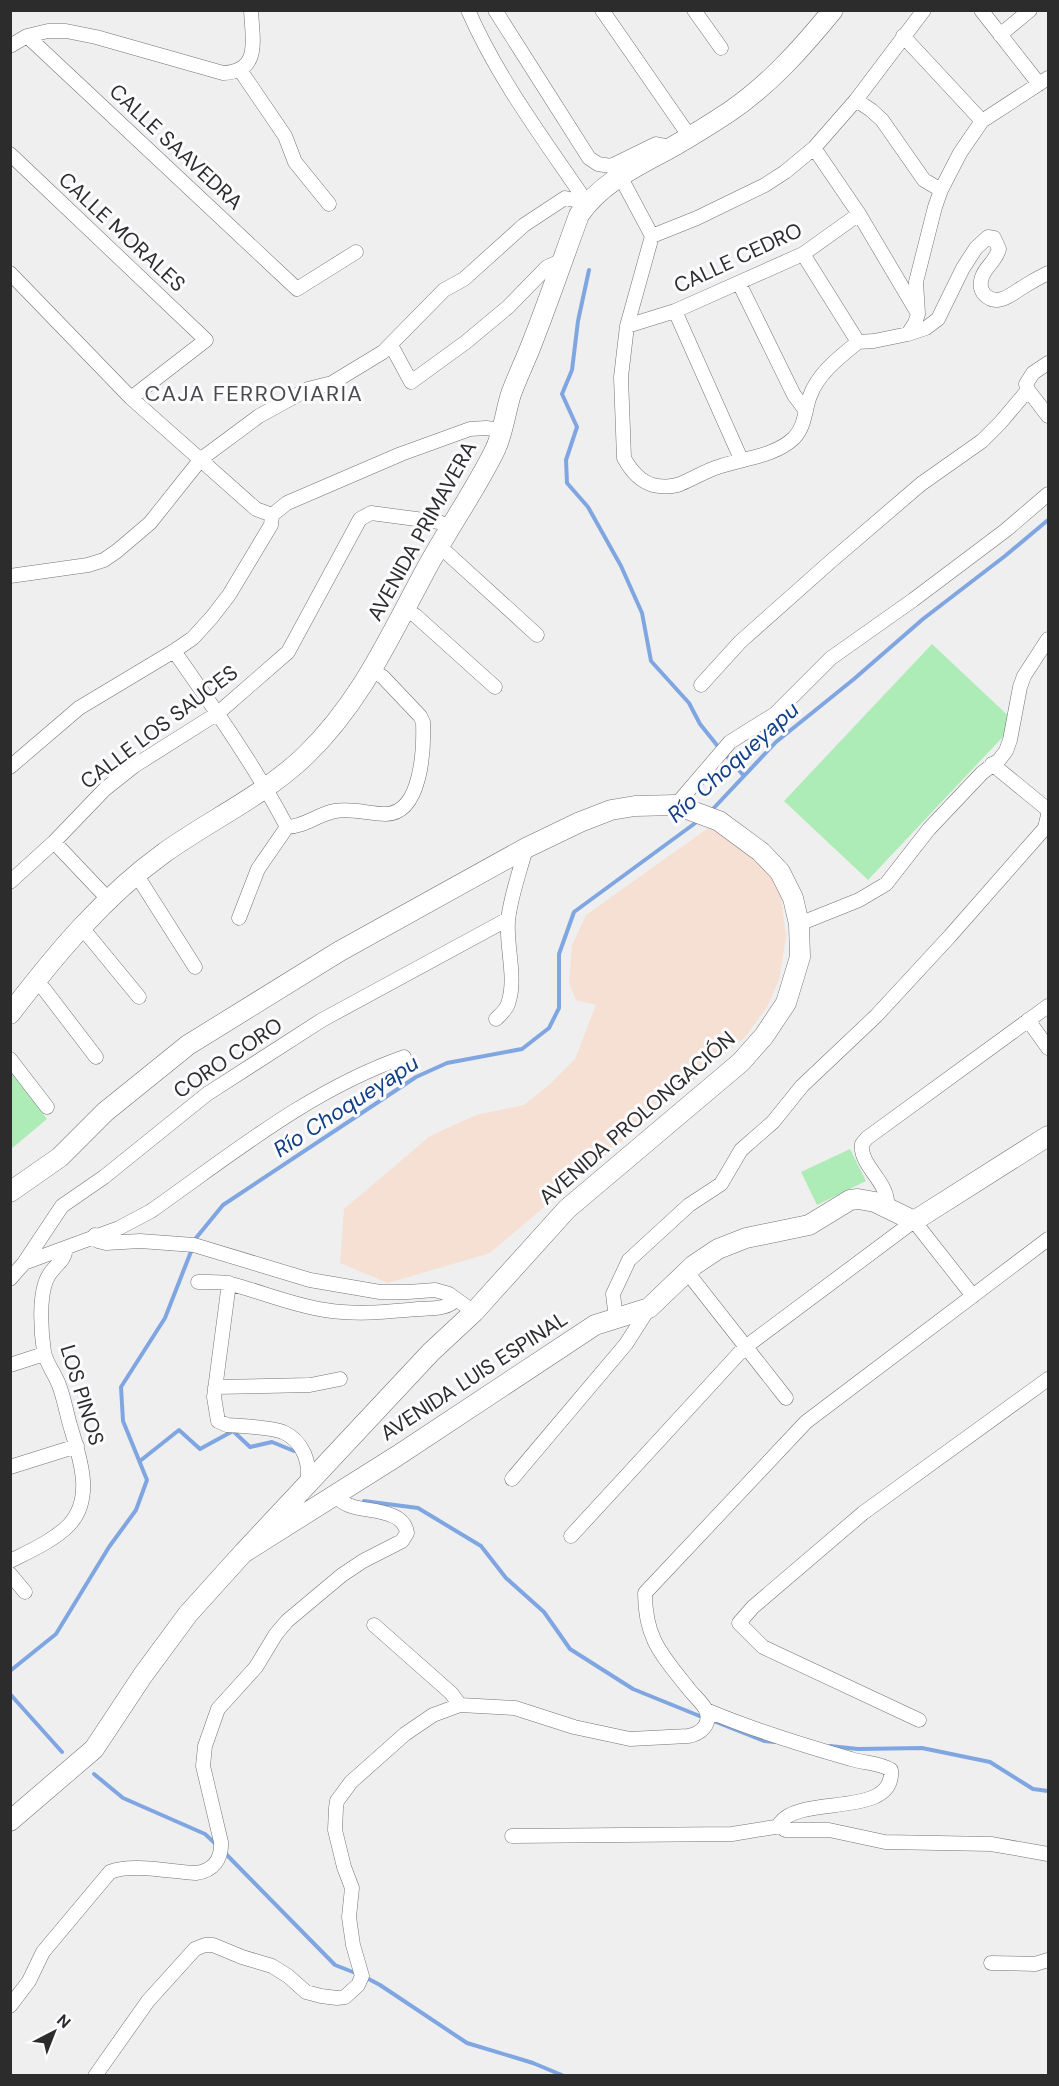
<svg xmlns="http://www.w3.org/2000/svg" width="1059" height="2086" font-family="'DM Sans',sans-serif">
	<style>
		.industrial { fill: #f6e0d3 }
		.green { fill: #aeecb7 }
		.lines { fill: none; stroke-linecap: round; stroke-linejoin: round }
		.stream { stroke: #80a6e2; stroke-width: 4 }
		.street-casing { stroke: #747475; stroke-width: 15 }
		.secondary-casing { stroke: #747475; stroke-width: 21 }
		.street { stroke: #fff; stroke-width: 14 }
		.secondary { stroke: #fff; stroke-width: 20 }
		.labels { text-anchor: middle; dominant-baseline: central; stroke-width: 6; stroke-linejoin: round; paint-order: stroke }
		.street-label { font-size: 21px; fill: #2c2c2c; stroke: #fcfcfe }
		.neighbourhood-label { font-size: 22px; letter-spacing: 1.5px; fill: #4a4a4b; stroke: #fcfcfe }
		.water-label { font-size: 22px; font-style: italic; fill: #113f85; stroke: #fcfcfe }
	</style>
	<rect width="100%" height="100%" fill="#efeff0"/>
	<path class="industrial" d="M 711,826 L 779,880 L 786,937 L 779,980 L 767,1007 L 745,1037 L 490,1253 L 388,1283 L 340,1263 L 344,1209 L 430,1136 L 476,1115 L 524,1105 L 550,1084 L 575,1059 L 596,1005 L 576,1000 L 569,983 L 572,945 L 586,915 Z"/>
	<path class="green" d="M 932,644 L 1016,723 L 868,880 L 784,801 Z
		M 11,1070 L 47,1119 L 10,1150 Z
		M 850,1149 L 866,1181 L 817,1205 L 801,1172 Z"/>
	<g class="lines">
		<path class="stream" d="M 589,270 L 578,321 L 572,370 L 562,394 L 577,427 L 566,460 L 567,483 L 588,507 L 621,566 L 642,613 L 651,661 L 689,703 L 700,724 L 720,749
			M 725,754 L 744,776
			M 711,811 L 776,742 L 854,679 L 923,619 L 1005,556 L 1048,520
			M 195,1242 L 196,1238 L 223,1205 L 416,1077 L 447,1063 L 522,1049 L 549,1028 L 559,1008 L 559,954 L 574,912 L 698,821
			M 140,1461 L 179,1430 L 200,1449 L 233,1431 L 250,1447 L 272,1442 L 294,1451
			M 364,1501 L 418,1508 L 481,1546 L 506,1578 L 544,1612 L 570,1649 L 633,1689 L 702,1717
			M 10,1671 L 56,1634 L 109,1547 L 136,1510 L 147,1480 L 123,1421 L 121,1387 L 165,1318 L 192,1249
			M 10,1694 L 62,1752
			M 711,1720 L 764,1741 L 775,1742
			M 830,1746 L 858,1749 L 922,1748 L 990,1762 L 1033,1789 L 1048,1791
			M 94,1774 L 123,1798 L 205,1834 L 218,1846
			M 223,1851 L 335,1965 L 358,1974
			M 365,1977 L 380,1985 L 467,2043 L 533,2063 L 564,2076"/>
		<g class="street-casing">
			<path id="street" d="M 468,10 C 498,79 545,141 587,203
				M 495,10 L 589,158 L 598,164 L 611,166 L 656,144 L 671,147
				M 602,10 L 690,137
				M 694,10 L 721,48
				M 981,10 L 1039,84
				M 1000,35 L 1030,10
				M 27,36 L 297,289 L 356,252
				M 903,36 L 982,121
				M 10,46 L 27,36 L 48,31 L 66,31 L 96,37 L 223,73 C 262,72 252,37 251,10
				M 240,70 L 285,136 L 295,162 L 329,204
				M 856,100 L 871,110 L 882,120 L 924,180 L 941,190
				M 814,148 L 859,214 L 917,312
				M 10,154 L 206,340 L 131,398
				M 620,176 L 652,236
				M 652,236 L 627,326 L 621,377 L 624,458 C 630,469 639,481 653,485 C 661,487 673,487 680,484 C 693,479 705,471 718,467 C 743,458 774,457 794,438 C 806,425 804,411 810,396 C 818,373 841,356 858,342 L 874,341 L 908,334 L 915,323 L 918,314 L 916,282 L 935,207 L 941,190 L 960,153 L 982,121 L 1048,78
				M 652,236 L 697,218 L 765,185 L 785,172 L 814,148 L 856,100 L 924,10
				M 803,254 L 858,342
				M 10,273 L 131,398 L 256,509 L 272,515
				M 739,283 L 794,395 L 806,411
				M 675,311 L 741,459
				M 627,326 L 675,311 L 803,254 L 859,214
				M 908,334 L 926,328 L 938,319 L 963,268 L 976,248 L 988,237 L 994,238 L 999,249 C 996,261 986,266 982,277 C 980,283 980,290 985,295 C 997,307 1012,294 1023,287 C 1031,282 1040,277 1048,273
				M 391,345 L 411,382 L 466,342 L 508,307 L 547,267 L 563,260
				M 1048,363 L 1033,373 L 1026,384 L 1028,390 L 1048,416
				M 272,515 L 287,503 L 401,454 L 470,429 L 486,428 L 501,430
				M 438,548 L 447,553 L 537,635
				M 10,576 L 88,565 L 104,560 L 117,551 L 150,523 L 201,459 L 259,416 L 308,389 L 332,383 L 383,352 L 444,290 L 464,279 L 524,225 L 565,198 L 587,203
				M 406,610 L 416,616 L 495,687
				M 174,651 C 214,708 255,766 287,827
				M 701,685 L 740,642 L 830,562 L 921,484 L 982,441 L 1000,423 L 1028,390
				M 992,764 L 1047,809 L 1048,814
				M 10,767 L 79,708 L 174,651 L 193,638 L 212,617 L 229,595 L 271,525 L 272,515
				M 676,805 L 730,742 L 775,714 L 831,658 L 913,600 L 1006,530 L 1048,494
				M 54,842 L 109,900
				M 136,874 L 195,967
				M 10,882 L 54,842 L 105,789 L 134,766 L 218,713 L 288,652 L 360,519 L 371,513 L 439,522 L 450,527
				M 239,918 L 258,869 L 287,827 C 304,827 318,814 335,811 C 353,808 369,814 386,814 C 422,813 424,748 423,722 L 420,716 L 383,677 L 373,671
				M 799,924 L 859,900 L 886,884 L 929,829 L 982,773 L 999,760 L 1006,751 L 1010,740 L 1020,687 L 1024,676 L 1048,639
				M 80,929 L 88,935 L 139,997
				M 35,982 L 44,989 L 96,1057
				M 496,1019 C 500,1015 506,1010 508,1004 C 517,978 506,948 508,921 C 510,898 520,871 526,848
				M 1028,1020 L 1048,1048
				M 10,1059 L 47,1107
				M 887,1207 C 890,1182 859,1166 862,1144 L 867,1138 L 1048,1006
				M 95,1235 L 98,1241 L 106,1243 L 140,1241 L 194,1245 L 310,1280 L 380,1292 L 408,1292 L 435,1290 L 449,1294 L 474,1312
				M 24,1263 L 119,1228 L 151,1211 C 232,1154 310,1090 404,1057
				M 687,1272 L 786,1398
				M 10,1279 L 24,1263 L 62,1206 L 104,1177 L 207,1094 L 322,1020 L 508,919
				M 198,1282 C 209,1282 221,1281 231,1284 C 262,1292 292,1305 325,1310 C 356,1315 386,1312 417,1309 C 429,1308 448,1310 456,1299
				M 229,1283 L 214,1397 L 218,1421 L 227,1425 C 241,1426 271,1427 283,1432 C 303,1441 311,1463 307,1483
				M 616,1319 L 613,1294 L 629,1260 L 689,1205 L 721,1184 L 741,1150 L 773,1122 L 802,1086 L 876,1016 L 950,936 L 1045,828 L 1048,815
				M 10,1365 L 44,1354
				M 215,1387 L 310,1385 L 340,1379
				M 10,1467 L 77,1446
				M 512,1479 L 626,1344 L 649,1308
				M 571,1536 L 744,1348 L 914,1221 L 973,1296
				M 10,1561 C 30,1551 53,1541 69,1525 C 95,1497 79,1456 70,1425 C 66,1411 64,1398 59,1385 C 55,1374 46,1363 44,1352 C 41,1332 38,1292 49,1275 C 55,1265 64,1262 66,1249
				M 10,1574 L 25,1592
				M 374,1625 L 451,1693 L 460,1705
				M 706,1710 C 753,1730 802,1745 851,1759 C 863,1763 881,1763 891,1770 C 895,1819 800,1794 780,1823 L 785,1830 L 829,1830 L 885,1842 L 991,1844 L 1048,1854
				M 919,1720 L 763,1647 L 739,1623 L 753,1607 L 863,1513 L 1048,1379
				M 512,1836 L 732,1834 L 781,1826
				M 991,1963 L 1035,1964 L 1048,1960
				M 10,2006 L 29,1981 L 43,1952 L 110,1872 C 131,1863 172,1872 196,1873 C 213,1871 222,1859 221,1842 L 203,1766 L 205,1746 L 218,1709 L 256,1667 L 276,1634 L 287,1621 L 342,1575 L 363,1561 L 402,1541 L 407,1533 C 404,1509 368,1512 351,1506 C 344,1504 340,1500 334,1496
				M 95,2076 L 148,2001 L 195,1949 L 205,1945 L 213,1945 L 242,1957 L 272,1966 L 288,1976 L 306,1992 L 321,1996 L 337,1998 L 345,1997 L 358,1985 L 362,1976 L 353,1945 L 349,1917 L 352,1888 L 344,1867 L 335,1830 L 336,1808 L 337,1801 L 351,1782 L 405,1734 L 433,1715 L 460,1705 L 515,1708 L 574,1727 L 630,1739 L 688,1736 C 700,1734 712,1725 706,1710 C 702,1702 693,1695 688,1688 C 661,1654 645,1638 645,1593 L 806,1422 L 1048,1239"/>
		</g>
		<g class="secondary-casing">
			<path id="secondary" d="M 10,1014 C 55,955 103,897 164,853 C 210,820 263,796 305,756 C 360,703 388,640 423,575 C 445,533 473,494 494,452 C 503,435 505,413 511,394 C 518,375 527,357 534,338 C 550,297 564,256 579,215 C 602,181 640,165 674,146 C 693,135 711,124 729,112 C 769,85 802,48 833,10
				M 10,1192 L 60,1157 L 105,1112 L 188,1045 L 340,951 L 526,848 L 580,822 L 611,810 L 635,806 L 676,805 L 719,821 L 761,852 L 780,872 L 793,898 L 799,924 L 800,957 L 786,1003 L 764,1036 L 741,1062 L 567,1209 L 474,1312 L 431,1352 L 243,1553
				M 10,1821 L 94,1749 L 143,1675 L 188,1614 L 243,1553 L 397,1456 L 595,1325 L 649,1308 L 694,1265 L 718,1249 L 746,1238 L 809,1225 L 850,1200 L 858,1199 L 875,1202 L 914,1221 L 1048,1136"/>
		</g>
		<use href="#street" class="street"/>
		<use href="#secondary" class="secondary"/>
	</g>
	<g class="labels">
		<g class="street-label">
			<text transform="translate(176 147) rotate(43)">CALLE SAAVEDRA</text>
			<text transform="translate(122 232) rotate(43)">CALLE MORALES</text>
			<text transform="translate(738 258) rotate(-25)">CALLE CEDRO</text>
			<text transform="translate(422 531) rotate(-61)">AVENIDA PRIMAVERA</text>
			<text transform="translate(159 727) rotate(-37)">CALLE LOS SAUCES</text>
			<text transform="translate(228 1058) rotate(-34)">CORO CORO</text>
			<text transform="translate(637 1118) rotate(-41)">AVENIDA PROLONGACIÓN</text>
			<text transform="translate(474 1376) rotate(-33)">AVENIDA LUIS ESPINAL</text>
			<text transform="translate(82 1395) rotate(73)">LOS PINOS</text>
		</g>
		<g class="neighbourhood-label">
			<text x="254" y="393">CAJA FERROVIARIA</text>
		</g>
		<g class="water-label">
			<text transform="translate(733 762) rotate(-42)">Río Choqueyapu</text>
			<text transform="translate(346 1106) rotate(-33)">Río Choqueyapu</text>
		</g>
	</g>
	<rect width="1059" height="2086" fill="none" stroke="#2c2c2c" stroke-width="24"/>
	<g transform="translate(54 2032) rotate(42)" stroke="#fcfcfe" stroke-width="4.5" paint-order="stroke">
	<path d="M0-4.5L10 22L0 15L-10 22Z" fill="#2c2c2c"/>
	<text y="-9" font-size="16" font-weight="bold" text-anchor="middle" fill="#2c2c2c">N</text>
	</g>
</svg>
